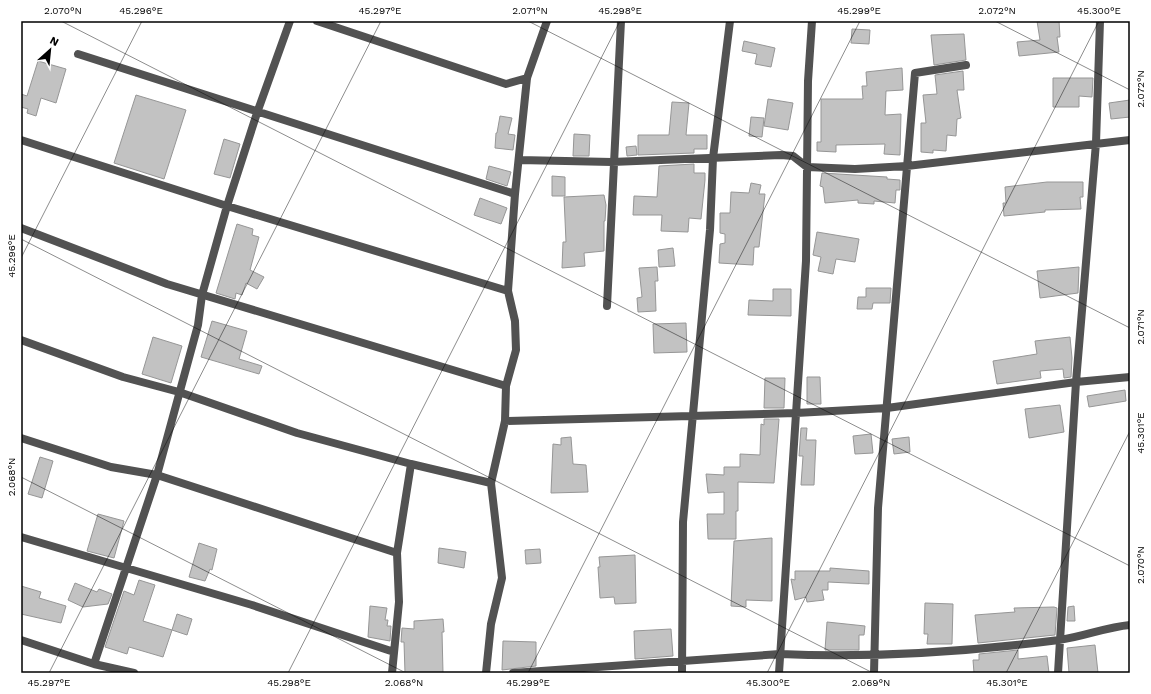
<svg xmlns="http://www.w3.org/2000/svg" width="1151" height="694" font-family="'Work Sans',sans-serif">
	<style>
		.building { fill: #c2c2c2; stroke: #969696 }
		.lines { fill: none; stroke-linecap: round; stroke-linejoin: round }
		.street { stroke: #525252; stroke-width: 8 }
		.ticks { fill: none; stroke: #000; stroke-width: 1; stroke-opacity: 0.45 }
		.neatline { fill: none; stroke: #000; stroke-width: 1.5 }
		.ticks-label { font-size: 10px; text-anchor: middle; fill: #000 }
	</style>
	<rect width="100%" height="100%" fill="#fff"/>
	<path class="building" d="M 1037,21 L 1059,21 L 1060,37 L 1057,37 L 1059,52 L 1019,56 L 1017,42 L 1040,40 Z
		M 852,29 L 870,30 L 869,44 L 851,43 Z
		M 964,34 L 966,60 L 934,65 L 931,35 Z
		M 744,41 L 775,48 L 771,67 L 755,64 L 757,54 L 742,51 Z
		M 38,61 L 66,69 L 56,103 L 41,98 L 36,116 L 27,113 L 28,109 L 21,107 L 21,94 L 27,96 Z
		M 902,68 L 903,90 L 886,91 L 885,115 L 901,114 L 900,155 L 884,154 L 885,144 L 836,145 L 836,152 L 817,151 L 817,142 L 821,142 L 821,99 L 863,99 L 862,86 L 867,86 L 866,72 Z
		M 963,71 L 964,90 L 957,90 L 961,118 L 957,119 L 956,136 L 947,135 L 946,151 L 933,150 L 933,153 L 921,152 L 921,123 L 926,123 L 923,95 L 937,94 L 935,75 Z
		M 1053,78 L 1093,78 L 1092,97 L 1079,96 L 1079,107 L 1053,107 Z
		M 136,95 L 186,110 L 164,179 L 114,163 Z
		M 768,99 L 793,103 L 788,130 L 764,126 Z
		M 1130,100 L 1130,117 L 1111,119 L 1109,103 Z
		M 672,102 L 689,103 L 686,135 L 707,135 L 707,149 L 694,149 L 694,153 L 638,155 L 638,135 L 669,135 Z
		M 500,116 L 512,118 L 508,134 L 515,135 L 513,150 L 495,148 L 496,133 L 497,133 Z
		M 751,117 L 764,118 L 762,137 L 749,136 Z
		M 574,134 L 590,135 L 589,156 L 573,156 Z
		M 224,139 L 240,144 L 230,178 L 214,174 Z
		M 636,146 L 637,155 L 627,156 L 626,147 Z
		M 694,164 L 694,173 L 705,173 L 705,180 L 701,219 L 689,218 L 688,232 L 661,231 L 662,215 L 633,215 L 634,196 L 657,197 L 659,166 Z
		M 489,166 L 511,172 L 507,186 L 486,179 Z
		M 822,173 L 887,177 L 887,179 L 900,180 L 900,190 L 896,190 L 895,203 L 874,201 L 874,204 L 858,203 L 858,200 L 825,203 L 823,187 L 820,186 Z
		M 552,176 L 565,177 L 565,196 L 552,196 Z
		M 1047,182 L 1083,182 L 1083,197 L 1080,197 L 1081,209 L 1045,210 L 1045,212 L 1004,216 L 1003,203 L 1006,203 L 1005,187 Z
		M 751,183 L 761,185 L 759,194 L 765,194 L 759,247 L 754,247 L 753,265 L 719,263 L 720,244 L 725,243 L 725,234 L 720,233 L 720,213 L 730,213 L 731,192 L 749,193 Z
		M 604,195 L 606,205 L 605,221 L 604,221 L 604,251 L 584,253 L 585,266 L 562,268 L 563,242 L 566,242 L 564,197 Z
		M 480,198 L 507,208 L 501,224 L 474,215 Z
		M 237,224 L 253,229 L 252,235 L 259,237 L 250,270 L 264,277 L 257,289 L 246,283 L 242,295 L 236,293 L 235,299 L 216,293 Z
		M 817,232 L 859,239 L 855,262 L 836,259 L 833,274 L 818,271 L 821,257 L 813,255 Z
		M 673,248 L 675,266 L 659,267 L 658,250 Z
		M 657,267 L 658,281 L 655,281 L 656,311 L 638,312 L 637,298 L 642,297 L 639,268 Z
		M 1079,267 L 1078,293 L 1040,298 L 1037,271 Z
		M 866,288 L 891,288 L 890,303 L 873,303 L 872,309 L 857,309 L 858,297 L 866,297 Z
		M 773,289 L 791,289 L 791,316 L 748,315 L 749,300 L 773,301 Z
		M 212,321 L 247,331 L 239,359 L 262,366 L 259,374 L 201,357 Z
		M 686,323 L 687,352 L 654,353 L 653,324 Z
		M 153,337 L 182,346 L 171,383 L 142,374 Z
		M 1070,337 L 1072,358 L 1071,377 L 1064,378 L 1063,369 L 1040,371 L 1041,378 L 997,384 L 993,361 L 1037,354 L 1035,341 Z
		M 807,377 L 820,377 L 821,404 L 807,404 Z
		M 765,378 L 785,378 L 784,408 L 764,408 Z
		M 1125,390 L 1126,401 L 1089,407 L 1087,396 Z
		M 1060,405 L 1064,432 L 1029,438 L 1025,409 Z
		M 764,419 L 779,419 L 774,483 L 738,482 L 738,511 L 736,511 L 736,539 L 708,539 L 707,514 L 724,514 L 724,492 L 708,493 L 706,474 L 724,475 L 724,467 L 740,467 L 740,454 L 760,455 L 761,424 L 764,425 Z
		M 801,428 L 807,428 L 806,440 L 816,440 L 814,485 L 801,485 L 803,456 L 799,456 Z
		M 871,434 L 873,453 L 855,454 L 853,436 Z
		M 571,437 L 573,464 L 586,465 L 588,492 L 551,493 L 553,444 L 561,445 L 561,438 Z
		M 909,437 L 910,452 L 894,454 L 892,439 Z
		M 40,457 L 53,461 L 42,498 L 28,494 Z
		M 98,514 L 124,521 L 114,558 L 87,551 Z
		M 772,538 L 772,601 L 746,600 L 746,607 L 731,606 L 734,541 Z
		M 199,543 L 217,549 L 212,570 L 210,569 L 205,581 L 189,577 Z
		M 439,548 L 466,552 L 464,568 L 438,563 Z
		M 540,549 L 541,563 L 526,564 L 525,550 Z
		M 635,555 L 636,603 L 615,604 L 614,597 L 600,598 L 598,567 L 600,567 L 599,557 Z
		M 830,568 L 869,571 L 869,584 L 828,582 L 828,590 L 822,590 L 824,600 L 807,602 L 806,597 L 795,600 L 791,579 L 795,580 L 795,571 L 830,571 Z
		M 139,580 L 155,585 L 143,621 L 172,630 L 163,657 L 129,647 L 127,654 L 105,647 L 124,591 L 134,595 Z
		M 75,583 L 97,592 L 99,589 L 112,594 L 108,604 L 83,607 L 68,600 Z
		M 21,586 L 41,592 L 39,598 L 66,606 L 61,623 L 21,614 Z
		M 925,603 L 953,604 L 952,644 L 927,644 L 928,634 L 924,634 Z
		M 370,606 L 387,608 L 385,620 L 388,620 L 387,626 L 391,626 L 390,641 L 368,637 Z
		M 1074,606 L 1075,621 L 1067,621 L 1068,607 Z
		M 1054,607 L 1057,608 L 1055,635 L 978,643 L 975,615 L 1015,612 L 1014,608 Z
		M 177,614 L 192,619 L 187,635 L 172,630 Z
		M 443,619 L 444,632 L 442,632 L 443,673 L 405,673 L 404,642 L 401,642 L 402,628 L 414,629 L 414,621 Z
		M 827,622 L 865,626 L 864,635 L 859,635 L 859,650 L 825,650 Z
		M 671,629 L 673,656 L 635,659 L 634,631 Z
		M 503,641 L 536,642 L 536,666 L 502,670 Z
		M 1095,645 L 1098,673 L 1069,673 L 1067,648 Z
		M 1018,650 L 1018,659 L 1047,656 L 1049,673 L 974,673 L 973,660 L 979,660 L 979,654 Z"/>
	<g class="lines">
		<path class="street" d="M 317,21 L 506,84 L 527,78
			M 78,54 L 515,194
			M 21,140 L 227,206 L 508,291
			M 519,160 L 612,162 L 781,155 L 793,156 L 807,167 L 855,169 L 907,166 L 1130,140
			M 21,228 L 167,284 L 506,386
			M 607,306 L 621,21
			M 21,340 L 123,377 L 179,392 L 297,433 L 411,464 L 491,483
			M 505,421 L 796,413 L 887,408 L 1076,382 L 1130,377
			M 21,438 L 111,467 L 157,475 L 397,553
			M 21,537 L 252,605 L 394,652
			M 21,640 L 94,664 L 134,673
			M 94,664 L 157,475 L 198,325 L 202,295 L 227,206 L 257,113 L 290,21
			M 392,673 L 399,602 L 397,553 L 411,464
			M 486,673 L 491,624 L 502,578 L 491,483 L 505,421 L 506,386 L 516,350 L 515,321 L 508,291 L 515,194 L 527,78 L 547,21
			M 513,673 L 780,654 C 872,658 966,652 1059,640 C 1083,637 1106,627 1130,625
			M 682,673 L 683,522 L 710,230 L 713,158 L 730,21
			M 779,673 L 806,261 L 808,81 L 812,21
			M 874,673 L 878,508 L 915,73 L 966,65
			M 1058,673 L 1076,382 L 1096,143 L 1100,21"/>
	</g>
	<path class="ticks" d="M 61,21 L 1130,566M 528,21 L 1130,328M 995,21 L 1130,90M 21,239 L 873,673M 21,258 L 142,21M 21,477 L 406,673M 49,673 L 381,21M 288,673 L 620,21M 528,673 L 860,21M 767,673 L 1099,21M 1006,673 L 1130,431"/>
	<rect width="1151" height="694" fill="none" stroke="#ffffff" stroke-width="44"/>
	<g transform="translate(50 50) rotate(27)" stroke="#ffffff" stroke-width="3" paint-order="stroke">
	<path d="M0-3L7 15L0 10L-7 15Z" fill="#000000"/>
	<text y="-6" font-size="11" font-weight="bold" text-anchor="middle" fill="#000000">N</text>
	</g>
	<rect x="22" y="22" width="1107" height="650" class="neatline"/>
	<g class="ticks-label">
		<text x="63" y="14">2.070°N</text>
		<text x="141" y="14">45.296°E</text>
		<text x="380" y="14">45.297°E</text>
		<text x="530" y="14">2.071°N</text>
		<text x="620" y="14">45.298°E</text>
		<text x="859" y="14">45.299°E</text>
		<text x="997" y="14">2.072°N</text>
		<text x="1099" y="14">45.300°E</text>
		<text transform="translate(1140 89) rotate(-90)" y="4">2.072°N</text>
		<text transform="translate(11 256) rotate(-90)" y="4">45.296°E</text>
		<text transform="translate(1140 327) rotate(-90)" y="4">2.071°N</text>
		<text transform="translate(1140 433) rotate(-90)" y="4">45.301°E</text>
		<text transform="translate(11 477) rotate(-90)" y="4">2.068°N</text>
		<text transform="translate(1140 565) rotate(-90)" y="4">2.070°N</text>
		<text x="49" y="686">45.297°E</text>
		<text x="289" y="686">45.298°E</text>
		<text x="404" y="686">2.068°N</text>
		<text x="528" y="686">45.299°E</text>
		<text x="768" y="686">45.300°E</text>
		<text x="871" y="686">2.069°N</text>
		<text x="1007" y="686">45.301°E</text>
	</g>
</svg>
